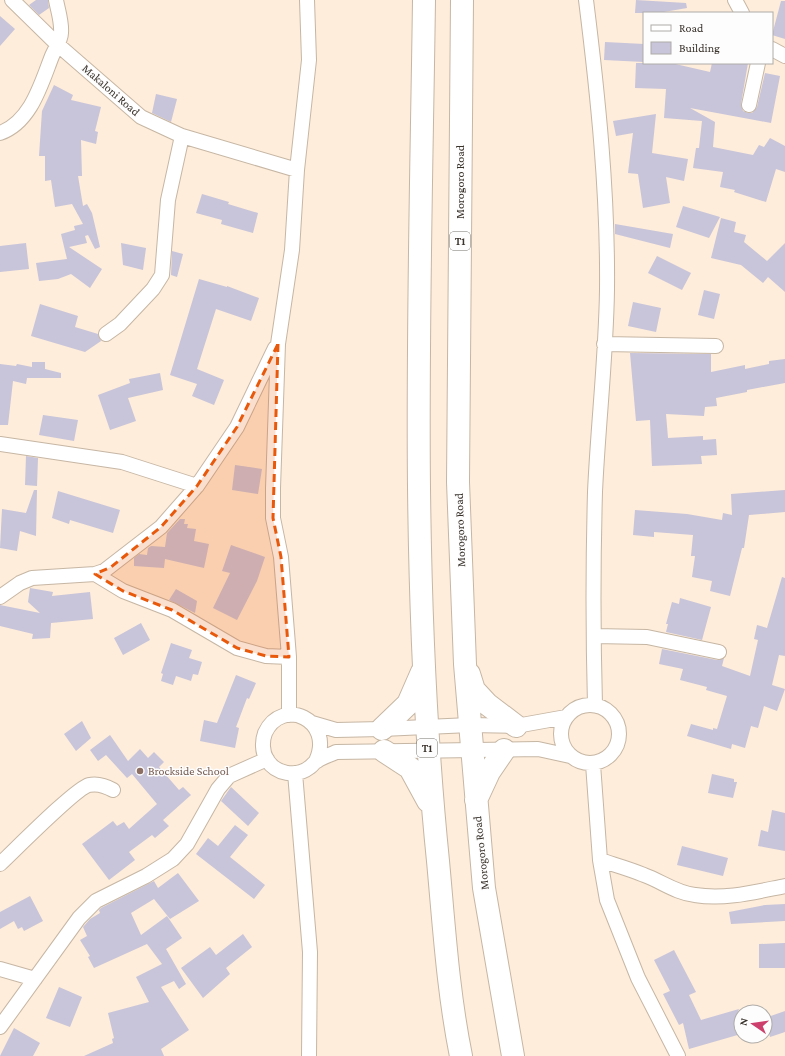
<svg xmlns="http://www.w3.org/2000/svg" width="785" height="1056" font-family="'Crimson Pro',serif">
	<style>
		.building { fill: #c8c4da }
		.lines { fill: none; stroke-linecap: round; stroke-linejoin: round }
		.street-casing { stroke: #c6b6a4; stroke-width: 16 }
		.highway-casing { stroke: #c6b6a4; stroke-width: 24 }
		.street { stroke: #fff; stroke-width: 14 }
		.highway { stroke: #fff; stroke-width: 22 }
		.marked { fill: #e8590c; fill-opacity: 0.2; stroke: #e8590c; stroke-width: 3; stroke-dasharray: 8 5; stroke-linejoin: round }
		.education-dot { fill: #8d6e63; stroke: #fdfdfd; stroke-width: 1.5 }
		.labels { text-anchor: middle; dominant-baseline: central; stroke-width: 3; stroke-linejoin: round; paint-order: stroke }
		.shield { fill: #fdfdfd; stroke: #74706b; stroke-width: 1 }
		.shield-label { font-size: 11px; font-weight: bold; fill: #3a332c }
		.street-label { font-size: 12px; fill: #3a332c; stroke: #fdfdfd }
		.education-label { font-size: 12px; fill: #785e54; stroke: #fdfdfd; text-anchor: start }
	</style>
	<rect width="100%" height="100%" fill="#feedda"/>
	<path class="building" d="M 36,0 L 48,0 L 49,8 L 39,15 L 29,5 Z
		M 636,0 L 686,3 L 687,8 L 658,13 L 635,13 Z
		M 781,1 L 785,1 L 785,39 L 772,35 Z
		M 0,16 L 15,29 L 0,46 Z
		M 605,42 L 644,44 L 644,62 L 604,60 Z
		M 636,63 L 671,63 L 710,72 L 712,63 L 748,63 L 741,104 L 743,111 L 748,113 L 752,113 L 757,107 L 765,73 L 780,76 L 771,123 L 690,108 L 715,122 L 713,147 L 753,155 L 759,145 L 764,147 L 770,138 L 785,146 L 785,172 L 776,169 L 766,202 L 734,192 L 735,190 L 720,187 L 723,172 L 693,168 L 696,148 L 699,148 L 702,121 L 664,118 L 666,89 L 635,88 Z
		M 54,85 L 73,95 L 71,100 L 101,107 L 95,131 L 98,132 L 96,144 L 81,140 L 82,176 L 78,176 L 83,206 L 87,204 L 92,213 L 100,247 L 95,249 L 88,235 L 85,236 L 87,243 L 69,247 L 102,269 L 90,288 L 71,274 L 58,279 L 39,281 L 36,263 L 67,259 L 61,234 L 75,230 L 74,226 L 83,224 L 72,204 L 55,207 L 51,180 L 45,181 L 45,156 L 39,156 L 42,111 Z
		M 156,94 L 177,99 L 171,122 L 152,113 Z
		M 656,114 L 652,153 L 688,159 L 684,181 L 666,177 L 670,203 L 643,208 L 638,174 L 628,173 L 633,133 L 616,136 L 613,121 Z
		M 202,194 L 229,202 L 228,204 L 258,213 L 253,233 L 221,224 L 222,220 L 196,213 Z
		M 683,206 L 720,217 L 709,238 L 676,227 Z
		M 721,218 L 736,222 L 734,232 L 746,235 L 744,242 L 767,261 L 785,243 L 785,292 L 768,277 L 763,283 L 741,265 L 711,258 Z
		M 615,224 L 673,234 L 670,248 L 615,234 Z
		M 26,243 L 29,269 L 0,272 L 0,246 Z
		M 121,243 L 146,248 L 143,270 L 123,265 Z
		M 172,251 L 183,254 L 177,277 L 171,275 Z
		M 657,256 L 691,273 L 682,290 L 648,273 Z
		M 199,279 L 227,287 L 227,286 L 259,298 L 251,321 L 216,309 L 197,369 L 224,380 L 214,405 L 192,396 L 197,384 L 170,375 Z
		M 704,290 L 720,294 L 714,319 L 698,315 Z
		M 633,302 L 661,308 L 656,332 L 628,326 Z
		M 40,304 L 78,316 L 75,327 L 98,334 L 101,341 L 85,352 L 31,336 Z
		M 630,353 L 711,354 L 711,372 L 745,365 L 745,369 L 769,364 L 769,361 L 785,359 L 785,383 L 747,390 L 747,392 L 716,398 L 717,406 L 705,407 L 704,416 L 666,414 L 668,438 L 703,436 L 703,440 L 716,439 L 717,455 L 701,456 L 702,464 L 652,466 L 650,420 L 636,421 Z
		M 32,362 L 45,362 L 45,369 L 61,373 L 61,378 L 27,378 L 26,384 L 13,381 L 8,425 L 0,425 L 0,364 L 16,366 L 17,364 L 32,367 Z
		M 160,373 L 163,390 L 128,398 L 136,421 L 110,430 L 98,395 L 130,383 L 129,379 Z
		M 43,415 L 78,420 L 74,441 L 39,435 Z
		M 26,456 L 38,458 L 37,486 L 25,485 Z
		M 235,465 L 262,469 L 258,494 L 232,490 Z
		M 34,490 L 37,490 L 36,536 L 20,531 L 17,551 L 0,548 L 2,509 L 26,513 Z
		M 785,490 L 785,512 L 749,515 L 744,548 L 742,548 L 730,596 L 710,591 L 712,581 L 692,577 L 695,556 L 691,556 L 693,535 L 654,532 L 654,537 L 633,535 L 635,510 L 687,514 L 722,520 L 723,513 L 732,515 L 731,494 Z
		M 58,491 L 120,510 L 113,533 L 70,520 L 69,524 L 52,518 Z
		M 180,519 L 185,519 L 184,524 L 188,524 L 187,528 L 196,529 L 194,541 L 209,544 L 204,568 L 165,559 L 164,568 L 134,566 L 134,558 L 139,554 L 147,555 L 148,548 L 151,546 L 165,547 L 167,533 Z
		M 231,545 L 265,557 L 257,581 L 237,620 L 213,608 L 230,573 L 222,571 Z
		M 782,577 L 785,578 L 785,656 L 779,655 L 772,685 L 785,689 L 777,711 L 764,706 L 758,728 L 751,726 L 745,748 L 732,744 L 731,749 L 687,736 L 691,724 L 713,730 L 713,728 L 717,729 L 727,696 L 706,690 L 707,687 L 680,680 L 683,669 L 659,664 L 662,649 L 717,660 L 724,658 L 722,666 L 750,676 L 758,640 L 754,639 L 757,625 L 767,628 Z
		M 30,588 L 53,592 L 52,596 L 90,592 L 93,619 L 51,623 L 50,638 L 32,639 L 33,634 L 0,626 L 0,605 L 40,613 L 28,602 Z
		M 176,589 L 197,601 L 195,613 L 169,600 Z
		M 680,598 L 711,607 L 702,640 L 666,632 L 668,624 L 666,624 L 672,602 L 679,604 Z
		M 141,623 L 150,640 L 123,655 L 114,638 Z
		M 171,643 L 192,650 L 189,658 L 202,662 L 198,675 L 193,674 L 191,681 L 176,676 L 173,685 L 161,681 L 163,674 L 161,673 Z
		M 236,675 L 256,683 L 249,699 L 247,698 L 236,727 L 239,728 L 235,748 L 200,741 L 204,720 L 217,723 Z
		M 82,721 L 91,738 L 76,751 L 64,734 Z
		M 110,735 L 128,761 L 140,749 L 148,758 L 154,752 L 164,762 L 159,767 L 179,790 L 183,787 L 191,795 L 163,820 L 169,826 L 155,838 L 152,835 L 129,852 L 135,860 L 109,880 L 82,844 L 113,821 L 117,826 L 124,822 L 129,829 L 157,804 L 132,774 L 127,778 L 106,755 L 98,761 L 90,750 Z
		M 712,774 L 734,779 L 734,782 L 737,782 L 733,798 L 708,793 Z
		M 231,787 L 259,813 L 248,826 L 221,801 Z
		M 772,810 L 785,813 L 785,851 L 758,846 L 761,830 L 768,832 Z
		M 235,825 L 248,835 L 230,857 L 265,885 L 254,899 L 196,854 L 208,838 L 218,846 Z
		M 682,846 L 728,858 L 723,876 L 677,865 Z
		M 178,873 L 199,901 L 170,919 L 154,899 L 131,913 L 141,935 L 167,916 L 182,938 L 166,949 L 186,984 L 179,989 L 174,981 L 161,987 L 189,1030 L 161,1049 L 164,1056 L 84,1056 L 113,1043 L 112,1039 L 114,1038 L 108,1013 L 149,1002 L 136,977 L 162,964 L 147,944 L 94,968 L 88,957 L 90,956 L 80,940 L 87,936 L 83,927 L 90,919 L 100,913 L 99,910 L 101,908 L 154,881 L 158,888 Z
		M 30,896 L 43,921 L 24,931 L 22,927 L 18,929 L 14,921 L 0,929 L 0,912 Z
		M 785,904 L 785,921 L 731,924 L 729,912 L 765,905 Z
		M 243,934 L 252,947 L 226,968 L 230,974 L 203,998 L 181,968 L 210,947 L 216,955 Z
		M 785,943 L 785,968 L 759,968 L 759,944 Z
		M 674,950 L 696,992 L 689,995 L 701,1020 L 739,1009 L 734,1021 L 741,1024 L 741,1034 L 689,1049 L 683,1023 L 679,1025 L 663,994 L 670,991 L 654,960 Z
		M 59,987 L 82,997 L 70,1027 L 46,1018 Z
		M 785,1011 L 785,1032 L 770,1037 L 765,1018 Z
		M 14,1028 L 40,1043 L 33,1056 L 0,1056 Z"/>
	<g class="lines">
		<g class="street-casing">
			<path id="street" d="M 12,0 L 57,44 L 141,117 L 182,136 L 297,170
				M 586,0 C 598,96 608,193 607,290 C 606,358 598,425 595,492 C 593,563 593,634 595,705
				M 735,0 L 742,13
				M 772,49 L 785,56
				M 749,105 L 758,63
				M 0,133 C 31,122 41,84 52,56 C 55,49 61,40 61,33 C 62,22 58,11 56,0
				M 106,334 L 120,324 L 153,289 L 162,275 L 168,200 L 182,136
				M 604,344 L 716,346
				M 0,444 L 122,462 L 197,486
				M 95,574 L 123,591 L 172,610 L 237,648 L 266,656 L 289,657
				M 0,597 L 20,583 L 32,578 L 95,574 L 104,571 L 161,527 L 197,486 L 237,427 L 275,348
				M 594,636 L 647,637 L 719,652
				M561 734a29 29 0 1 1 58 0a29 29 0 1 1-58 0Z
				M 289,715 L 289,657 L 281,557 L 273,518 L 273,488 L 278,344 L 292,250 L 297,170 L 309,60 L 307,0
				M 312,723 L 336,730 L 382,729 L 470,725 L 516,726 L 566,717
				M 316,761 C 335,720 282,696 265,733 C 262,741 262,752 267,760 C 276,774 296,778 310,767 C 313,765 314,762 317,761 C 322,757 330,755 336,752 L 538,749 L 570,756
				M 593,764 L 600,860 L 607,900 L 638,978 L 678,1056
				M 295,773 L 310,952 L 309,1056
				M 600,860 C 615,865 630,869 644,875 C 661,881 676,893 695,895 C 725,900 755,892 785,886
				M 0,864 C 14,851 76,788 89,785 C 98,783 106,786 113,790
				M 0,969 L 35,979
				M 0,1027 L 79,918 L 96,901 L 146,876 L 173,859 L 187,844 L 218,789 L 229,776 L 267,759"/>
		</g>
		<g class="highway-casing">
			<path id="highway" d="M 424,0 C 420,287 409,575 438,861 C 444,926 448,992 461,1056
				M 462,0 L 458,482 L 465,664 L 484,888 L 513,1056
				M 469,674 L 474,690 L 487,704 L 516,726
				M 382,729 L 408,704 L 422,672
				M 384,751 L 410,768 L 428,801
				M 476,800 L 489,772 L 504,750"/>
		</g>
		<use href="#street" class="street"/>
		<use href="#highway" class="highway"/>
	</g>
	<path class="marked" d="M 278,344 L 273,518 L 281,557 L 289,657 L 266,656 L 237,648 L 172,610 L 123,591 L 95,574 L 111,567 L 161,527 L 197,486 L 237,427 Z"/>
	<circle class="education-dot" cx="140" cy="771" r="4"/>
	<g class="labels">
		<g class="shield">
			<rect x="450" y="232" width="20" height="18" rx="3"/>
			<rect x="417" y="739" width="20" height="18" rx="3"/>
		</g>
		<g class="shield-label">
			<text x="460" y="241">T1</text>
			<text x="427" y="748">T1</text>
		</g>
		<g class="street-label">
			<text transform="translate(111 90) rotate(41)">Makaloni Road</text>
			<text transform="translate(460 182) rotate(-90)">Morogoro Road</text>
			<text transform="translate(460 530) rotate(-92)">Morogoro Road</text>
			<text transform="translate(481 853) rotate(-96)">Morogoro Road</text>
		</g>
		<g class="education-label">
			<text x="148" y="771">Brockside School</text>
		</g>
	</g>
	<rect x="643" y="12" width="130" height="52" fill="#fdfdfd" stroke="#afaca9"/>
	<rect x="651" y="25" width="20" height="6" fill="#ffffff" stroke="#afaca9"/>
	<text x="679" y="32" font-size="12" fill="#3a332c">Road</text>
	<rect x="651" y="42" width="20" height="12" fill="#c8c4da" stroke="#afaca9"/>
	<text x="679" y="52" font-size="12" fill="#3a332c">Building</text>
	<g transform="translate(753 1024) rotate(283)"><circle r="19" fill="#fdfdfd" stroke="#afaca9"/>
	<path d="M0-3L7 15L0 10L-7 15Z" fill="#cd406e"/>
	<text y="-6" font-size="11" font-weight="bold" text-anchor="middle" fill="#3a332c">N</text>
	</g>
</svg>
